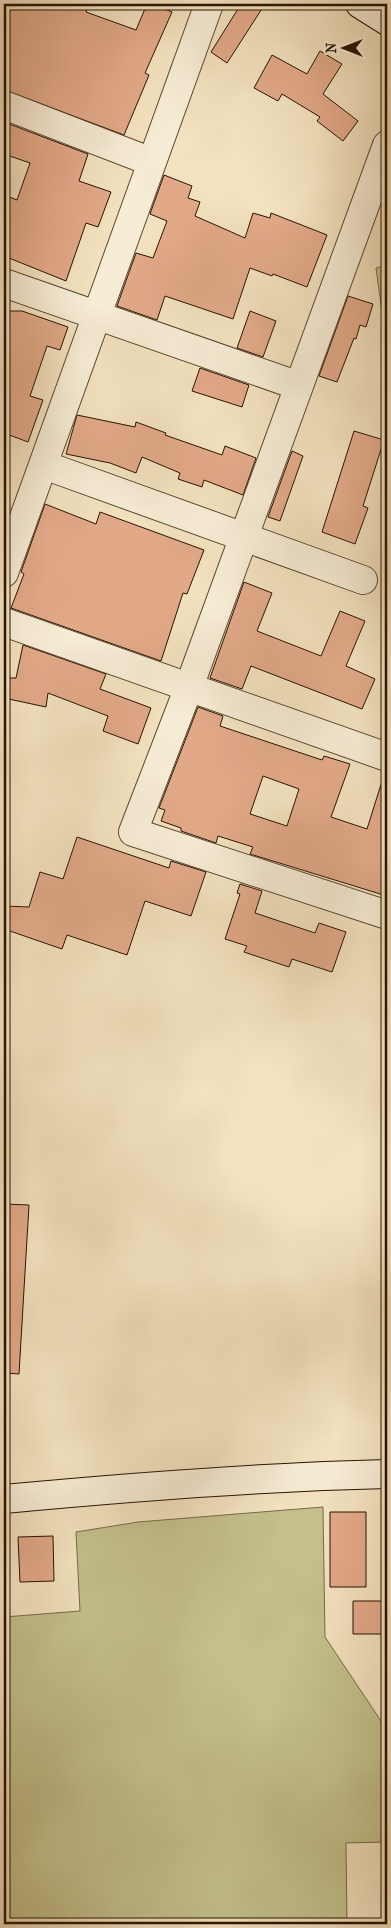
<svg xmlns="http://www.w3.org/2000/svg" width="391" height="1928" font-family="'IM FELL French Canon',serif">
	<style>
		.green { fill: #c3c08c; stroke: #756a47 }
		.building { fill: #e2a989; stroke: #271402; fill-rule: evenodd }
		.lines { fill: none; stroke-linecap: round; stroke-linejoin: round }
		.street-casing { stroke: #5a4831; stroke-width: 30 }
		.secondary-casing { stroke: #271402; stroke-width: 30 }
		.street { stroke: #f7ecd5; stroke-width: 28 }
		.secondary { stroke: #f7ecd5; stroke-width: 28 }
	</style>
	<rect width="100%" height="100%" fill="#f3e2bf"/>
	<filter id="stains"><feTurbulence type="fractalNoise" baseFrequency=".004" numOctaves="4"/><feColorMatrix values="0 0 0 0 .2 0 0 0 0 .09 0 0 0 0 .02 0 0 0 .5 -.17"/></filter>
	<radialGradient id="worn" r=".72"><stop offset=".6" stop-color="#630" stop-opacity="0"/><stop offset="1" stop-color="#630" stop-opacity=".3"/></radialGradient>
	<path class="green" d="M 387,265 L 387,348 L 376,268 Z
		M 323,1507 L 325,1637 L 383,1724 L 387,1724 L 387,1842 L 346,1843 L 347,1924 L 4,1924 L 4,1617 L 80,1611 L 76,1532 L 138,1522 Z"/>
	<path class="building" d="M 4,4 L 89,4 L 86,12 L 136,30 L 147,4 L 153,4 L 172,12 L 145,73 L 149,75 L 124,135 L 4,90 Z
		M 241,4 L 265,4 L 227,63 L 211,52 Z
		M 320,51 L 342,64 L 323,94 L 358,121 L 343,141 L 317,121 L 320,117 L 282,94 L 278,101 L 254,88 L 272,55 L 307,74 Z
		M 4,122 L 88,154 L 79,181 L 111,192 L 98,227 L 86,223 L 66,281 L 4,256 L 4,195 L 17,200 L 30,163 L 4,154 Z
		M 164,175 L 192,186 L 188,198 L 200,202 L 195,216 L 245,238 L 253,213 L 270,218 L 271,213 L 327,235 L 307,287 L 273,274 L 272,276 L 250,268 L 233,319 L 165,296 L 157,320 L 117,306 L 136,253 L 153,258 L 167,221 L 150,214 Z
		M 348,296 L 373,304 L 366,327 L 360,325 L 356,339 L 354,338 L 337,382 L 319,376 Z
		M 4,311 L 22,311 L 68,327 L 60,350 L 47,346 L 30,396 L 43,400 L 28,442 L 4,433 Z
		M 250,311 L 276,321 L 263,357 L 237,348 Z
		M 200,368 L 249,385 L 242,407 L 192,391 Z
		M 77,415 L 135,427 L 136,422 L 166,433 L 165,435 L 222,455 L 225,446 L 256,458 L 243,495 L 204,480 L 202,487 L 178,479 L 180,473 L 142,457 L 136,473 L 110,463 L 66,454 Z
		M 354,431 L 384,440 L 363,506 L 368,508 L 355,544 L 322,532 Z
		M 292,451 L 303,456 L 280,521 L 268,517 Z
		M 45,504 L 96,524 L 100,512 L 204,550 L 187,594 L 183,593 L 161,661 L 11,608 L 24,574 L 21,572 Z
		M 244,582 L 272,593 L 257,631 L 321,656 L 340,611 L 365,621 L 346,666 L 375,679 L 362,709 L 251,666 L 242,689 L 210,678 Z
		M 23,645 L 106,674 L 100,689 L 151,708 L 138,744 L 103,731 L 108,716 L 48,693 L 46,707 L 4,698 L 4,678 L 16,678 Z
		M 198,707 L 223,716 L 220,726 L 322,760 L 324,756 L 350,764 L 331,817 L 367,829 L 383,778 L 387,779 L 387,896 L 250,854 L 253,847 L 218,836 L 216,843 L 181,831 L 181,828 L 161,821 L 165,810 L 159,808 ZM 263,776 L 299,789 L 287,826 L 250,814 Z
		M 77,837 L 169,868 L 171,861 L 206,872 L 191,916 L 145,901 L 127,955 L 67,935 L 62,949 L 4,929 L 4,906 L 29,907 L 40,872 L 63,879 Z
		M 240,884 L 262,891 L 255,913 L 315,933 L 319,923 L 346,932 L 332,972 L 292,959 L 289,967 L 244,952 L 247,946 L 225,939 L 240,894 L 237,893 Z
		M 4,1204 L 29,1205 L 19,1374 L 4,1373 Z
		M 330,1512 L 366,1512 L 366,1587 L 330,1587 Z
		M 53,1536 L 54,1581 L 20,1582 L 18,1537 Z
		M 353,1601 L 387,1601 L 387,1634 L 353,1634 Z"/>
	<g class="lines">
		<g class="street-casing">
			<path id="street" d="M 4,105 L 152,162
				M 387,145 L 189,687 L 133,832 L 387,915
				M 4,283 L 299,386
				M 44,465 L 363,580
				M 4,573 L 209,4
				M 4,622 L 387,757"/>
		</g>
		<g class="secondary-casing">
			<path id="secondary" d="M 360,4 L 387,21
				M 4,1499 C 132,1487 259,1477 387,1474"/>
		</g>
		<use href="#street" class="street"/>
		<use href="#secondary" class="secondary"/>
	</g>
	<rect width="391" height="1928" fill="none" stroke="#f3e2bf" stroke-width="20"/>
	<rect x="5" y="5" width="381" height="1918" fill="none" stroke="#271402" stroke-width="2.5"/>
	<rect x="10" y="10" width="371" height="1908" fill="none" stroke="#271402"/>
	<g transform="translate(344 48) rotate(270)" stroke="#f7ecd5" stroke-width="4" paint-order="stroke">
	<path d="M0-4L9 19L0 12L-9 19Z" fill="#271402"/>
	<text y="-8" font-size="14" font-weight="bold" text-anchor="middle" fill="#271402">N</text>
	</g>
	<rect width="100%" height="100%" filter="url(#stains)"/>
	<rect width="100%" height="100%" fill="url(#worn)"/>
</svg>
